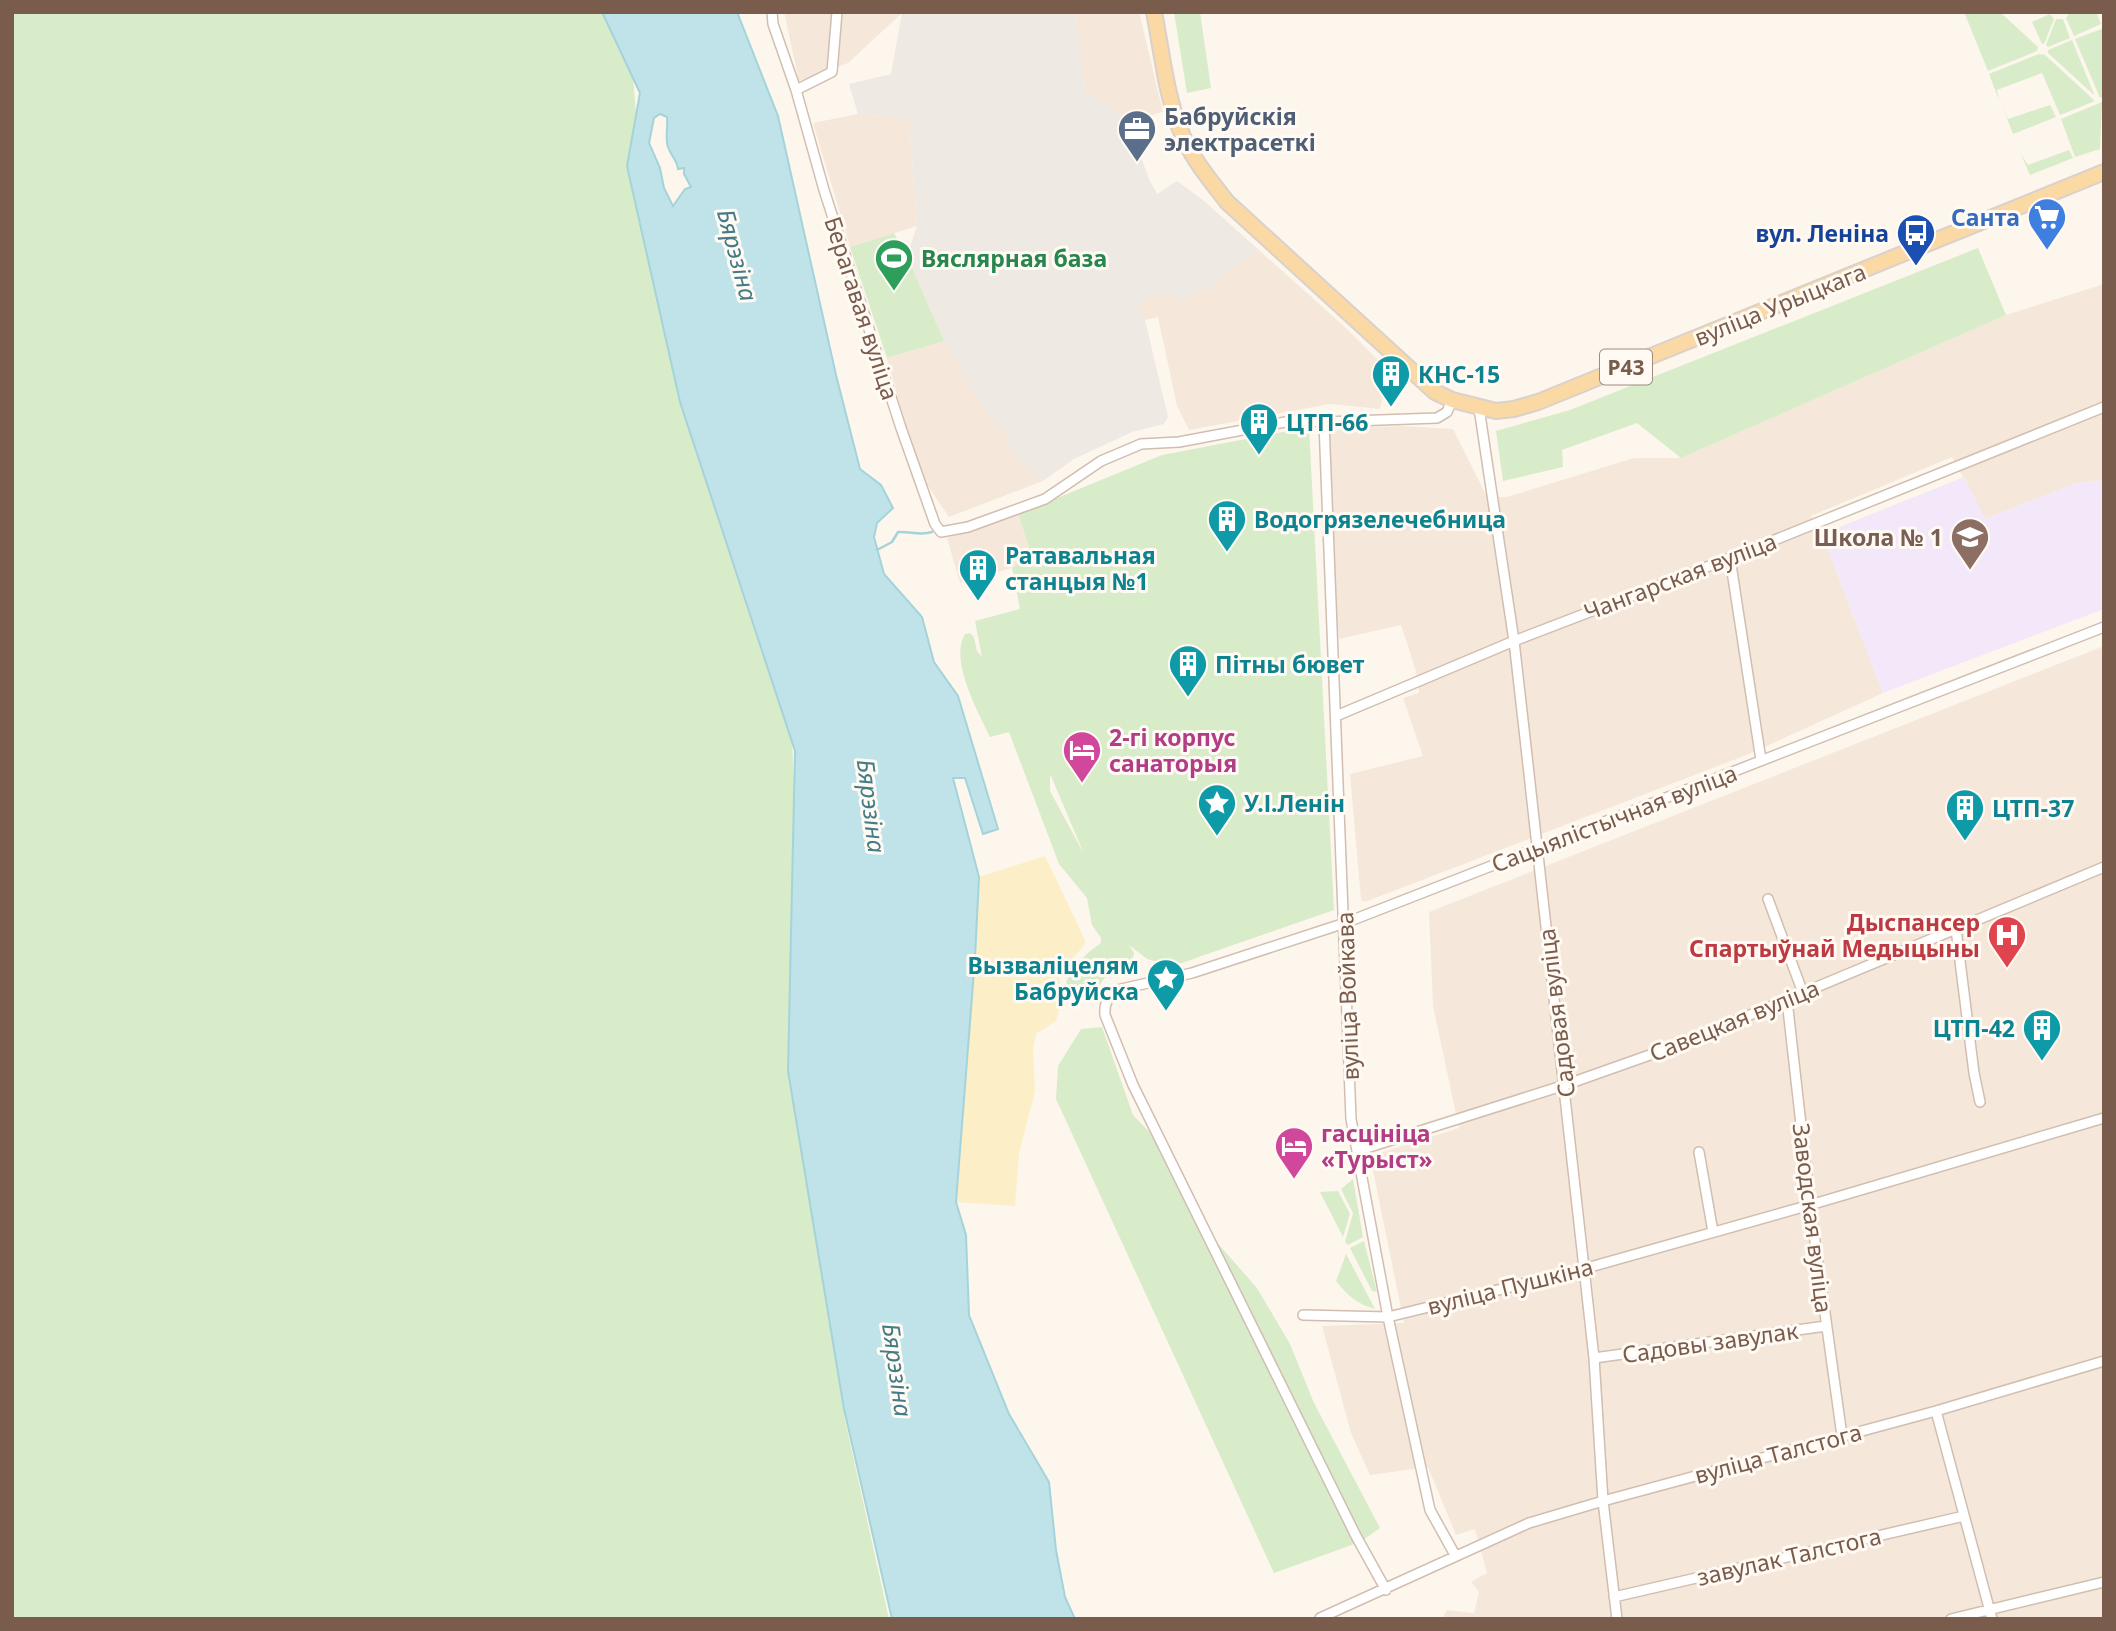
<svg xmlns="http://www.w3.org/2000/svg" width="2116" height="1631" font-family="'Noto Sans',sans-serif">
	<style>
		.residential { fill: #f5e8da }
		.industrial { fill: #efe9e4 }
		.education { fill: #f3e8fa }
		.green { fill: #d8ecc9; fill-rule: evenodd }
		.sand { fill: #fcefc7 }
		.water { fill: #bfe3e8; stroke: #a5d3da; stroke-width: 2; fill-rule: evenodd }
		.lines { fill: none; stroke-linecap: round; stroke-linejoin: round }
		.stream { stroke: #a5d3da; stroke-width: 2.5 }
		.street-casing { stroke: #d1beb0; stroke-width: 12 }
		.primary-casing { stroke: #dad1cd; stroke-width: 18 }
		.street { stroke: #fff; stroke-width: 9 }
		.primary { stroke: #fbd9a5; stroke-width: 14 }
		.labels { text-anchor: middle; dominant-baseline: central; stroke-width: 6; stroke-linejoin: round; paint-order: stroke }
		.shield { fill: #fffaf3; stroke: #a28b7f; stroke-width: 2 }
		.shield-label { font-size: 21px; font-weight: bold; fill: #7a5c4d }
		.service-label { font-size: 23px; font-weight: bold; fill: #4e5e75; stroke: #fffaf3; text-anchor: start }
		.shop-label { font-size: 23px; font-weight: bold; fill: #366cbe; stroke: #fffaf3; text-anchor: end }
		.transit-label { font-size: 23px; font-weight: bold; fill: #164399; stroke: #fffaf3; text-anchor: end }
		.leisure-label { font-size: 23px; font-weight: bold; fill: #27864d; stroke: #fffaf3; text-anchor: start }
		.street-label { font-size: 23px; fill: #7a5c4d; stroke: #fffaf3 }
		.culture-label { font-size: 23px; font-weight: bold; fill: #0d838f; stroke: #fffaf3; text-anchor: start }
		.education-label { font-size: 23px; font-weight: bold; fill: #785e54; stroke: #fffaf3; text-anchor: end }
		.hotel-label { font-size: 23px; font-weight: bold; fill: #b23c85; stroke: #fffaf3; text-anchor: start }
		.health-label { font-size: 23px; font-weight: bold; fill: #be3a42; stroke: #fffaf3; text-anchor: end }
		.water-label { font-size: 24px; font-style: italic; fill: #437c86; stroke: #fffaf3 }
	</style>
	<rect width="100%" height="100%" fill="#fdf6ec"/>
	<path class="residential" d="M 784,12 L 916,12 L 902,13 L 848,63 L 799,81 Z
		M 1075,12 L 1139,12 L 1163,112 L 1128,122 L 1108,105 L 1085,93 Z
		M 858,114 L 909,118 L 917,226 L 850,247 L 813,123 Z
		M 1259,250 L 1346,328 L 1389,371 L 1380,409 L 1330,404 L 1189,430 L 1177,406 L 1158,317 L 1145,320 L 1136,304 L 1164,291 L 1203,291 Z
		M 2104,284 L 2104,480 L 2077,483 L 1985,519 L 1952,457 L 1811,516 L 1822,534 L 1883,693 L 1749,754 L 1365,902 L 1361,900 L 1350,774 L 1423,756 L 1403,698 L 1419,693 L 1416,671 L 1401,625 L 1339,639 L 1333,564 L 1330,433 L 1344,428 L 1402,426 L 1453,429 L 1487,497 L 1507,497 L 1634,458 L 1681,458 L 2006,315 Z
		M 944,341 L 995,427 L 1002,425 L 1015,455 L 1043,481 L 949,517 L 923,479 L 906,428 L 887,358 Z
		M 1018,514 L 1031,555 L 1012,568 L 960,583 L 947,538 Z
		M 2104,646 L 2104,1619 L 1442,1619 L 1447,1610 L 1474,1613 L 1479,1592 L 1471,1582 L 1487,1573 L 1475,1529 L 1456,1535 L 1428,1467 L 1370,1475 L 1351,1433 L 1322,1326 L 1404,1323 L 1370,1156 L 1459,1128 L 1433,1006 L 1429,912 Z"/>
	<path class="industrial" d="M 916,12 L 1075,12 L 1085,93 L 1108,105 L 1128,122 L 1149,179 L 1157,194 L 1177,181 L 1203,200 L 1259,250 L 1203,291 L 1180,300 L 1164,291 L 1137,304 L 1145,320 L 1168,417 L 1164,424 L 1132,432 L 1074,459 L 1043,481 L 1015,455 L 1002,426 L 995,427 L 944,341 L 907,256 L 917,226 L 909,118 L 858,114 L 849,84 L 891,74 L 902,13 Z"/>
	<path class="education" d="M 1964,477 L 1985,519 L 2077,483 L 2104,480 L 2104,609 L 1883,693 L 1822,534 Z"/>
	<path class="green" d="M 12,12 L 606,12 L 633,77 L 643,195 L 792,733 L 804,1119 L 845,1420 L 889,1619 L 12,1619 Z
		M 1174,12 L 1200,12 L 1211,88 L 1187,93 Z
		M 1964,12 L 2000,12 L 2038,47 L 2037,51 L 1988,71 Z
		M 2070,12 L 2096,12 L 2101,24 L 2074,36 L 2066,18 Z
		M 2050,14 L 2054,19 L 2044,44 L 2042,44 L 2032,22 Z
		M 2056,19 L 2063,19 L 2070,38 L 2048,47 L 2046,45 Z
		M 2104,28 L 2104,96 L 2100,98 L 2075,39 Z
		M 2072,40 L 2094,94 L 2094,95 L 2048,53 L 2048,50 Z
		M 2039,54 L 2045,55 L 2095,101 L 2060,115 L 2042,73 L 1997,90 L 1999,100 L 1989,74 Z
		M 2102,102 L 2100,149 L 2075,157 L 2061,119 Z
		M 2002,105 L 2008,119 L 2050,105 L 2056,117 L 2013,134 Z
		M 2069,150 L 2073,158 L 2030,175 L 2021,154 L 2028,165 Z
		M 894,233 L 907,256 L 944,341 L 887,358 L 850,247 Z
		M 1978,248 L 2006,315 L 1681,458 L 1637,423 L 1562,450 L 1563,467 L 1503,481 L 1496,431 L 1570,410 Z
		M 1309,427 L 1334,910 L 1173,966 L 1147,959 L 1129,945 L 1134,953 L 1132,962 C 1112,973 1102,973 1096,996 C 1084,996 1071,995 1066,982 C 1073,966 1086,953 1101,943 L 1101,938 L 1092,925 L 1087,898 L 1059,864 L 1009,732 L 990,737 C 978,712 949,660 965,634 L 970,633 L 974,637 L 977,651 L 982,657 L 975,621 L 1020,609 L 1012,568 L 1031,554 L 1018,514 L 1162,455 ZM 1050,776 L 1051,776 L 1084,854 L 1050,791 Z
		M 1102,1027 L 1133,1115 L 1159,1142 L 1206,1230 L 1257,1288 L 1290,1344 L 1314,1403 L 1380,1528 L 1360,1542 L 1274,1573 L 1056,1099 L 1058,1066 L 1081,1029 Z
		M 1353,1179 L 1363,1237 L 1348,1245 L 1345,1242 L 1353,1213 L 1341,1189 Z
		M 1338,1191 L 1350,1214 L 1343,1237 L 1320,1192 Z
		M 1364,1241 L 1377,1292 L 1372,1291 L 1350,1248 Z
		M 1346,1254 L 1375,1309 C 1357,1304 1347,1295 1336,1281 Z"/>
	<path class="sand" d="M 1045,856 L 1086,942 L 1059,977 L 1063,998 L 1056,1021 L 1036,1034 L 1033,1051 L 1035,1091 L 1019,1154 L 1015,1206 L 956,1202 L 975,958 L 979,877 Z"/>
	<path class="water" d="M 602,12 L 737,12 L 778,116 L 836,375 L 860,469 L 881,485 L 893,508 L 877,523 L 874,537 L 884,574 L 922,617 L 934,662 L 958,696 L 998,829 L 983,834 L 965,778 L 953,778 L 979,877 L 975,958 L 956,1202 L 966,1235 L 969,1315 L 1009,1414 L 1049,1482 L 1056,1550 L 1065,1597 L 1075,1619 L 892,1619 L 844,1409 L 788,1071 L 795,751 L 680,402 L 627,166 L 640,93 ZM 660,114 L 667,117 C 668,126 665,139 668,147 C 671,156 677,160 678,169 L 684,168 L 684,174 L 691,187 L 685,189 L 673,206 L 664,188 L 660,168 L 649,143 L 654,118 Z"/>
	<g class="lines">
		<path class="stream" d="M 877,550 L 892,542 L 898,532 C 910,531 920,536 932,532"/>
		<g class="street-casing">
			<path id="street" d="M 772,12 L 773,24 L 796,90 L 824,190 L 901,428 L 935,524 L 941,532 L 968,527 L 1045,499 L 1101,461 L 1141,444 L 1179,442 L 1296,420 L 1324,422 L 1437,418 L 1447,412 L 1452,400
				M 796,90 L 832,72 L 837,12
				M 1479,408 L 1514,641 L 1525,738 L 1594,1358 L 1603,1501 L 1617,1619
				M 1324,422 L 1351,1119 L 1388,1317 L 1430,1510 L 1455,1555
				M 1730,558 L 1761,760
				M 1336,716 L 1514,641 L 1730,558 L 2104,407
				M 1768,899 L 1803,993
				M 1956,929 L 1974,1073 L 1980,1102
				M 1787,1000 L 1810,1205 L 1842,1436
				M 1357,1151 L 1565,1085 L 1678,1045 L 2104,867
				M 1699,1152 L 1713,1232
				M 1303,1315 L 1388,1317 L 1583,1269 L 1810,1205 L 2104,1118
				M 1594,1358 L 1826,1326
				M 1936,1411 L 1992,1619
				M 1386,1590 L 1356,1536 L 1133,1085 L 1105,1015 C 1104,1003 1108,997 1117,990 L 1192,973 L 1345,923 L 2104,627
				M 1614,1597 L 1964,1516
				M 1320,1618 L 1529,1523 L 1603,1501 L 1936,1411 L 2104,1361
				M 1951,1619 L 2104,1582"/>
		</g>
		<g class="primary-casing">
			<path id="primary" d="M 1154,12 C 1162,52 1166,97 1182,134 C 1192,159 1211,181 1227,202 L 1435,392 L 1452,400 L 1496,411 L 1514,409 L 1538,402 L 2104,172"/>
		</g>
		<use href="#street" class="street"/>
		<use href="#primary" class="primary"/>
	</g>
	<defs>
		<g id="office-pin" transform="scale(2.0125)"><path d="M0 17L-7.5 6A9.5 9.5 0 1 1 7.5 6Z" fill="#5c6f8a" stroke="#fffaf3"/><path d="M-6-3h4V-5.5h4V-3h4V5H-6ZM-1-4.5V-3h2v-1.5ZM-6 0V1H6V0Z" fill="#fff"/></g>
		<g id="supermarket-pin" transform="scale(2.0125)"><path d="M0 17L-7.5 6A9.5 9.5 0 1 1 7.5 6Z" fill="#3f7fe0" stroke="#fffaf3"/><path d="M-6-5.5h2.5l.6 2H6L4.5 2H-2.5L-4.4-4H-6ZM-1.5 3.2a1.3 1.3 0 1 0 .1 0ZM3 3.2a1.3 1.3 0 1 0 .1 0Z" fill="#fff"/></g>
		<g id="bus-pin" transform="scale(2.0125)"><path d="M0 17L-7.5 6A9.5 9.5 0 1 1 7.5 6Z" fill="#1a4fb4" stroke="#fffaf3"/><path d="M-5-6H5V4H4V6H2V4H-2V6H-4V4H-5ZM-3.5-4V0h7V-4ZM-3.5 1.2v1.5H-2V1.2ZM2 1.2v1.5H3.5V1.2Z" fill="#fff"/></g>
		<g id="stadium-pin" transform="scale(2.0125)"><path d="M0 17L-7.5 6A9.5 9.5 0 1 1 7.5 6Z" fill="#2e9e5b" stroke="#fffaf3"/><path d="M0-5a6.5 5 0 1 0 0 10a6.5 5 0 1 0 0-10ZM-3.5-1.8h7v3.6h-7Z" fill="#fff"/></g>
		<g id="building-pin" transform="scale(2.0125)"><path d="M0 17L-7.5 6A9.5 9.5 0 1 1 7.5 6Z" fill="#0f9aa8" stroke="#fffaf3"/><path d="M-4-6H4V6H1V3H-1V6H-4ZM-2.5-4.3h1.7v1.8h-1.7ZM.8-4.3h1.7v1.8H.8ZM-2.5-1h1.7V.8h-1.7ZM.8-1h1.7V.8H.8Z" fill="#fff"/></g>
		<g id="school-pin" transform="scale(2.0125)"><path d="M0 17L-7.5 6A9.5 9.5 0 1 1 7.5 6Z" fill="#8d6e63" stroke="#fffaf3"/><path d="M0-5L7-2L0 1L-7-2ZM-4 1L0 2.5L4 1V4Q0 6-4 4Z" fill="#fff"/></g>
		<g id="hotel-pin" transform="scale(2.0125)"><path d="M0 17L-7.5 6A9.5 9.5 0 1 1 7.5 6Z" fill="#d1479c" stroke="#fffaf3"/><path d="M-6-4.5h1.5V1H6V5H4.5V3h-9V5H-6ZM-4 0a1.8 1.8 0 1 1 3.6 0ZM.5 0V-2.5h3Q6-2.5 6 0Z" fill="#fff"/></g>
		<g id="sight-pin" transform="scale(2.0125)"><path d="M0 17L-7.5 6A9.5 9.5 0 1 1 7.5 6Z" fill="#0f9aa8" stroke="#fffaf3"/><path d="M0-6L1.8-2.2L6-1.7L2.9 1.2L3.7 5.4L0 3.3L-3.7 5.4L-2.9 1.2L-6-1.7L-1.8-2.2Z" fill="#fff"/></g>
		<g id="hospital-pin" transform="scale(2.0125)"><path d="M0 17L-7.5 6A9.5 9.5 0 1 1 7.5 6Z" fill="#e0444e" stroke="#fffaf3"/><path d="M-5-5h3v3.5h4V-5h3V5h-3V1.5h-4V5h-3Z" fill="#fff"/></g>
	</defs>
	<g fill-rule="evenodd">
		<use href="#office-pin" x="1137" y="129"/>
		<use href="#supermarket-pin" x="2047" y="217"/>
		<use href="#bus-pin" x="1916" y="233"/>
		<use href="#stadium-pin" x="894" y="258"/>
		<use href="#building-pin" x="1391" y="374"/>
		<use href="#building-pin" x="1259" y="422"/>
		<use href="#building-pin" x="1227" y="519"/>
		<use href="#school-pin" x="1970" y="537"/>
		<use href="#building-pin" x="978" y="568"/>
		<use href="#building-pin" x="1188" y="664"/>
		<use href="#hotel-pin" x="1082" y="750"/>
		<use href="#sight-pin" x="1217" y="803"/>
		<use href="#building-pin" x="1965" y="808"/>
		<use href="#hospital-pin" x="2007" y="935"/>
		<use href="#sight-pin" x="1166" y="978"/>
		<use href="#building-pin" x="2042" y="1028"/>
		<use href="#hotel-pin" x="1294" y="1146"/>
	</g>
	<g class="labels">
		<rect class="shield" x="1600" y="349.5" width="52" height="35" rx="5"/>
		<g class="shield-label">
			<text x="1626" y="367">Р43</text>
		</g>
		<g class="service-label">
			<text x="1164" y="116">Бабруйскія<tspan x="1164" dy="26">электрасеткі</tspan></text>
		</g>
		<g class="shop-label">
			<text x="2020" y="217">Санта</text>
		</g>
		<g class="transit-label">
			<text x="1889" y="233">вул. Леніна</text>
		</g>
		<g class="leisure-label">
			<text x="921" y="258">Вяслярная база</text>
		</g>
		<g class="street-label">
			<text transform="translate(1780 304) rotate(-22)">вуліца Урыцкага</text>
			<text transform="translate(862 308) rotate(72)">Берагавая вуліца</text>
			<text transform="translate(1680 576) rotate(-21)">Чангарская вуліца</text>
			<text transform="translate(1614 818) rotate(-21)">Сацыялістычная вуліца</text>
			<text transform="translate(1347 996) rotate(-92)">вуліца Войкава</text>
			<text transform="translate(1556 1013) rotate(-97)">Садовая вуліца</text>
			<text transform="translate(1734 1020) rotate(-22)">Савецкая вуліца</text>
			<text transform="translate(1813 1218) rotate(83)">Заводская вуліца</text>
			<text transform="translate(1510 1286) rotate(-14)">вуліца Пушкіна</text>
			<text transform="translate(1710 1342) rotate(-8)">Садовы завулак</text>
			<text transform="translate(1778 1453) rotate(-15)">вуліца Талстога</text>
			<text transform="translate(1789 1556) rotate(-13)">завулак Талстога</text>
		</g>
		<g class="culture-label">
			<text x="1418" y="374">КНС-15</text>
			<text x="1286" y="422">ЦТП-66</text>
			<text x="1254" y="519">Водогрязелечебница</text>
			<text x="1005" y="555">Ратавальная<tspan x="1005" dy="26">станцыя №1</tspan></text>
			<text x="1215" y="664">Пітны бювет</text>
			<text x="1244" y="803">У.І.Ленін</text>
			<text x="1992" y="808">ЦТП-37</text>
			<text x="1139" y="965" text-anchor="end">Вызваліцелям<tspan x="1139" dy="26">Бабруйска</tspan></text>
			<text x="2015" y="1028" text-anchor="end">ЦТП-42</text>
		</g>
		<g class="education-label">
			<text x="1943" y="537">Школа № 1</text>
		</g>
		<g class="hotel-label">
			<text x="1109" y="737">2-гі корпус<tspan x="1109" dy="26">санаторыя</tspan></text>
			<text x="1321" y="1133">гасцініца<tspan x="1321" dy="26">«Турыст»</tspan></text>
		</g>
		<g class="health-label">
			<text x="1980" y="922">Дыспансер<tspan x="1980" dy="26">Спартыўнай Медыцыны</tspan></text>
		</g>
		<g class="water-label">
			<text transform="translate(738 255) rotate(75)">Бярэзіна</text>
			<text transform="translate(872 806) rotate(83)">Бярэзіна</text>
			<text transform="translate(898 1370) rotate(82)">Бярэзіна</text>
		</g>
	</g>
	<rect width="2116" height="1631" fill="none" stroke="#7a5c4d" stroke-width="28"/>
</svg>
